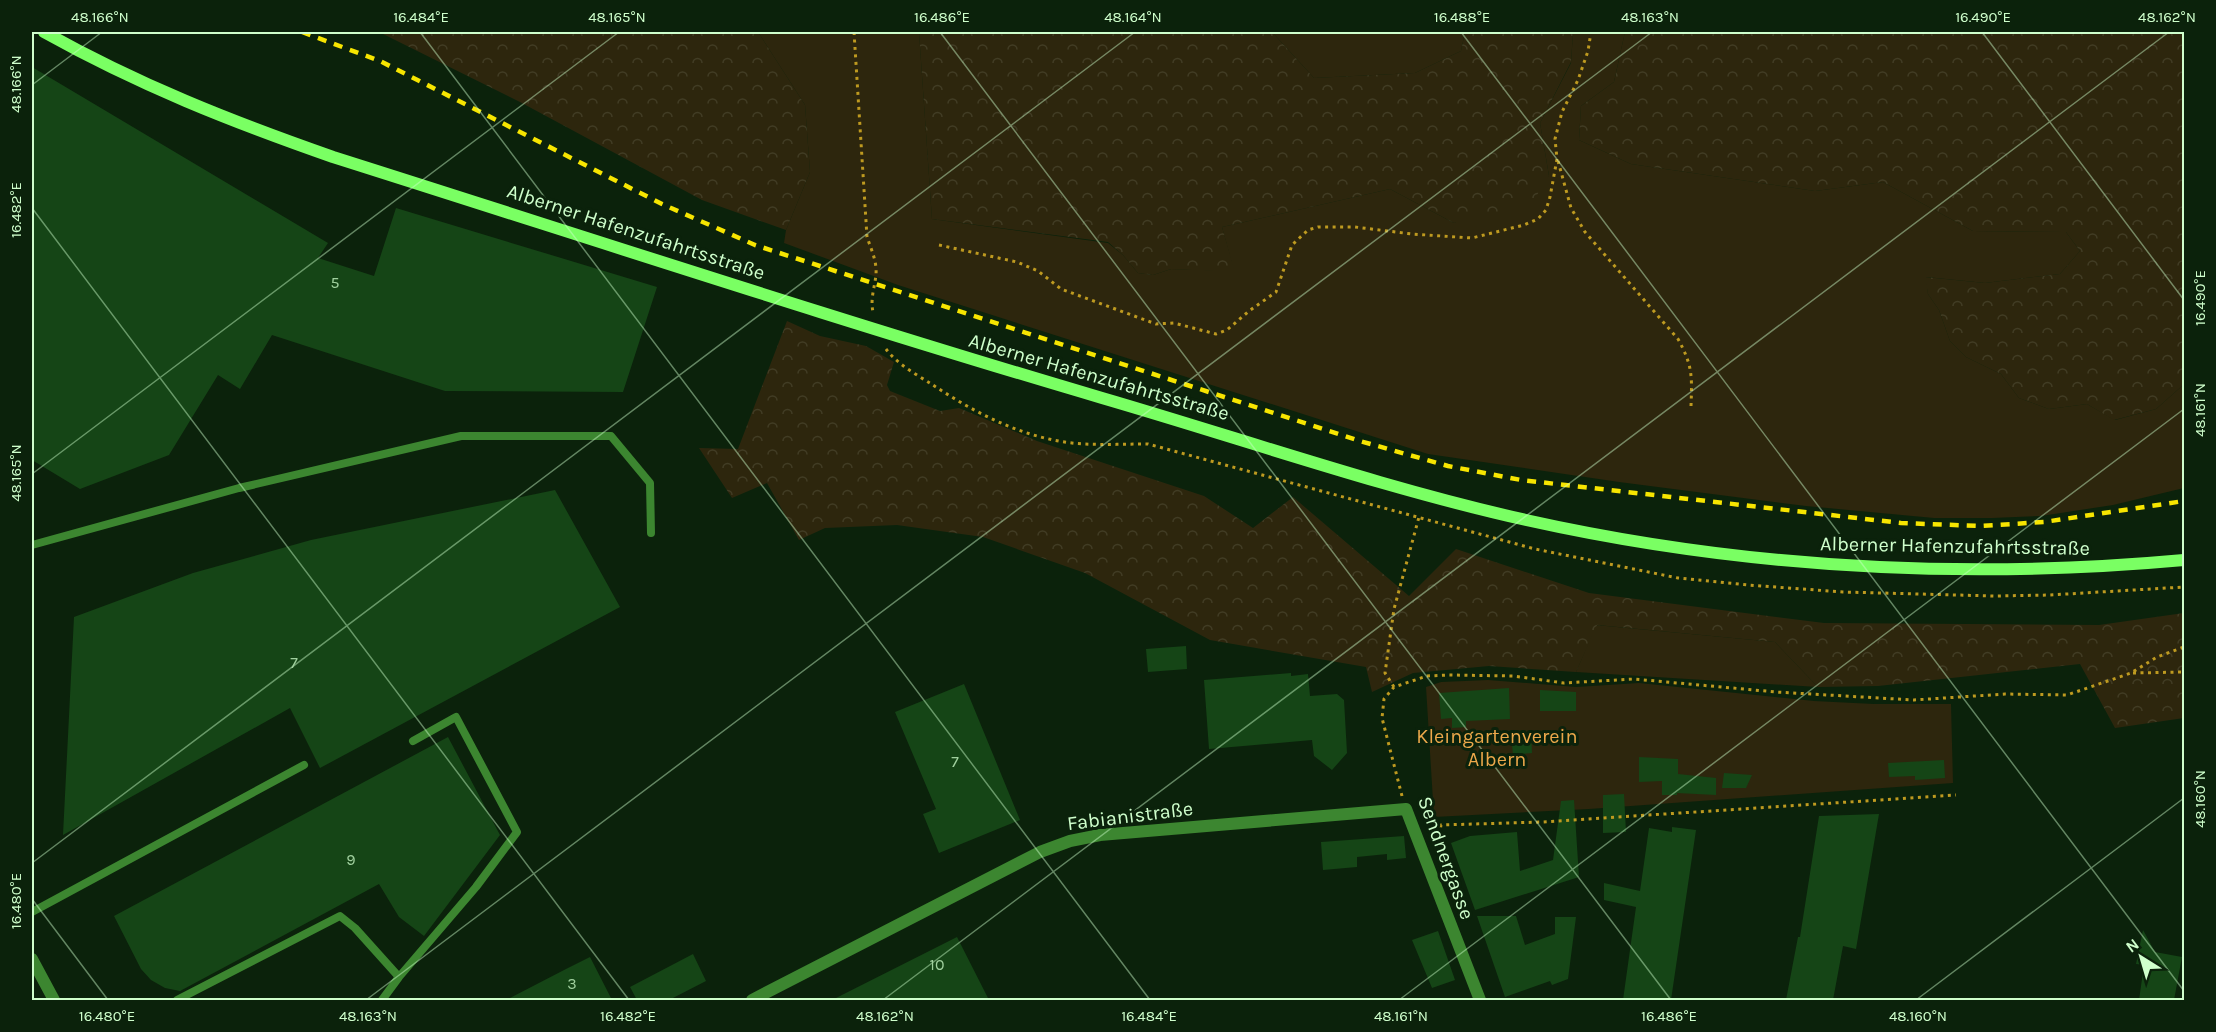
<svg xmlns="http://www.w3.org/2000/svg" width="2216" height="1032" font-family="Karla,sans-serif">
	<style>
		.green { fill: #2d260d }
		.forest { fill: url(#forest-crowns) }
		.building { fill: #154516 }
		.lines { fill: none; stroke-linecap: round; stroke-linejoin: round }
		.path { stroke: #be9a20; stroke-width: 3; stroke-dasharray: 3 4.5; stroke-linecap: butt }
		.service { stroke: #3c8630; stroke-width: 8 }
		.minor { stroke: #3c8630; stroke-width: 12 }
		.secondary { stroke: #7aff63; stroke-width: 12 }
		.rail { stroke: #f7e500; stroke-width: 4.5; stroke-dasharray: 9 8; stroke-linecap: butt }
		.ticks { fill: none; stroke: #cfffcc; stroke-width: 1.5; stroke-opacity: 0.45 }
		.labels { text-anchor: middle; dominant-baseline: central; stroke-width: 6; stroke-linejoin: round; paint-order: stroke }
		.number-label { font-size: 16px; fill: #a0d09e }
		.street-label { font-size: 20px; fill: #cfffcc; stroke: #0b220b }
		.park-label { font-size: 20px; fill: #eca84b; stroke: #0b220b }
		.neatline { fill: none; stroke: #cfffcc; stroke-width: 2 }
		.ticks-label { font-size: 15px; text-anchor: middle; fill: #cfffcc }
	</style>
	<defs>
		<pattern id="forest-crowns" width="20" height="18" patternUnits="userSpaceOnUse" patternTransform="scale(1.5)"><rect width="20" height="18" fill="#2d260d"/><path d="M2 6a3 3 0 1 1 6 0M12 15a3 3 0 1 1 6 0" fill="none" stroke="#413c24"/></pattern>
	</defs>
	<rect width="100%" height="100%" fill="#0b220b"/>
	<path class="green" d="M 758,32 L 919,32 L 932,219 L 1108,243 L 1123,255 L 1138,273 L 1153,275 L 1171,269 L 1234,271 L 1222,227 L 1390,189 L 1454,223 L 1549,176 L 1540,123 L 1571,63 L 1573,32 L 1625,32 L 1614,82 L 1581,106 L 1579,140 L 1631,164 L 1815,191 L 1883,182 L 1973,231 L 2066,232 L 2080,251 L 2060,274 L 1985,283 L 1926,277 L 1928,294 L 1939,310 L 1950,341 L 1966,357 L 2001,374 L 2019,398 L 2049,409 L 2087,404 L 2115,420 L 2156,409 L 2183,385 L 2184,369 L 2184,488 L 2113,505 L 2041,516 L 1992,518 L 1934,518 L 1806,506 L 1619,482 L 1428,454 L 898,285 L 784,243 L 786,230 L 810,172 L 805,105 Z
		M 1272,32 L 1465,32 L 1461,51 L 1415,73 L 1314,78 Z
		M 1596,625 L 1775,642 L 1818,687 L 1576,672 Z
		M 1488,680 L 1576,687 L 1639,683 L 1814,701 L 1874,704 L 1951,704 L 1953,783 L 1589,809 L 1434,817 L 1426,687 L 1441,682 Z"/>
	<path class="forest" d="M 379,32 L 758,32 L 805,105 L 810,172 L 786,230 L 702,200 L 520,102 Z
		M 919,32 L 1272,32 L 1314,78 L 1415,73 L 1461,51 L 1465,32 L 1573,32 L 1571,62 L 1540,123 L 1549,176 L 1532,203 L 1454,223 L 1390,189 L 1222,227 L 1235,272 L 1171,269 L 1153,275 L 1138,273 L 1123,255 L 1108,242 L 932,219 Z
		M 1625,32 L 2184,32 L 2183,385 L 2156,409 L 2114,420 L 2087,404 L 2049,409 L 2019,398 L 2001,374 L 1966,357 L 1950,341 L 1939,310 L 1928,294 L 1925,277 L 1985,283 L 2060,274 L 2080,251 L 2066,232 L 1973,231 L 1883,182 L 1815,191 L 1631,164 L 1579,140 L 1581,106 L 1614,82 Z
		M 787,321 L 820,336 L 866,346 L 894,362 L 887,385 L 890,391 L 940,411 L 959,408 L 1037,441 L 1204,496 L 1253,528 L 1293,497 L 1409,596 L 1456,549 L 1589,593 L 1824,623 L 2099,625 L 2184,613 L 2184,718 L 2115,728 L 2080,664 L 1878,686 L 1818,687 L 1775,642 L 1597,625 L 1576,672 L 1489,666 L 1413,673 L 1372,692 L 1366,667 L 1210,640 L 1085,573 L 983,537 L 897,525 L 825,528 L 799,540 L 767,483 L 732,498 L 699,448 L 738,449 Z"/>
	<path class="building" d="M 32,67 L 328,243 L 318,258 L 374,276 L 396,208 L 657,287 L 623,392 L 445,391 L 272,335 L 240,389 L 218,375 L 169,455 L 80,489 L 32,460 Z
		M 555,490 L 620,607 L 320,768 L 290,708 L 63,835 L 74,617 L 193,573 L 311,540 Z
		M 1186,646 L 1187,669 L 1148,672 L 1146,649 Z
		M 1291,673 L 1291,676 L 1308,674 L 1310,696 L 1337,694 L 1344,700 L 1347,753 L 1332,770 L 1314,756 L 1312,740 L 1209,749 L 1204,680 Z
		M 964,684 L 1020,820 L 939,853 L 923,814 L 936,809 L 895,712 Z
		M 1509,688 L 1510,719 L 1466,721 L 1466,727 L 1452,728 L 1452,718 L 1441,719 L 1439,693 Z
		M 1540,690 L 1576,692 L 1576,711 L 1540,711 Z
		M 1531,733 L 1532,753 L 1513,755 L 1511,734 Z
		M 448,737 L 500,835 L 424,936 L 399,917 L 379,884 L 180,991 L 165,988 L 151,980 L 141,969 L 114,916 Z
		M 1639,757 L 1678,759 L 1678,774 L 1716,778 L 1716,795 L 1677,793 L 1677,795 L 1662,795 L 1662,781 L 1639,782 Z
		M 1944,760 L 1945,778 L 1915,780 L 1915,776 L 1889,777 L 1888,763 Z
		M 1724,773 L 1752,775 L 1746,788 L 1722,788 Z
		M 1624,794 L 1626,832 L 1603,833 L 1603,795 Z
		M 1574,800 L 1579,877 L 1475,910 L 1451,843 L 1470,836 L 1517,832 L 1520,871 L 1553,860 L 1561,801 Z
		M 1879,814 L 1856,949 L 1843,946 L 1833,1000 L 1786,1000 L 1798,937 L 1800,937 L 1819,816 Z
		M 1672,827 L 1696,830 L 1671,1000 L 1623,1000 L 1636,907 L 1604,900 L 1604,883 L 1640,891 L 1649,828 L 1672,832 Z
		M 1404,836 L 1406,858 L 1387,860 L 1387,854 L 1357,857 L 1357,867 L 1323,870 L 1321,842 Z
		M 1477,916 L 1516,916 L 1525,945 L 1555,934 L 1555,917 L 1576,917 L 1568,979 L 1552,985 L 1550,981 L 1505,997 Z
		M 2143,930 L 2155,952 L 2182,957 L 2174,1000 L 2139,1000 L 2144,965 L 2136,964 Z
		M 1438,931 L 1455,980 L 1432,988 L 1412,940 Z
		M 957,937 L 989,1000 L 832,1000 Z
		M 693,954 L 706,981 L 669,1000 L 637,1000 L 630,987 Z
		M 590,957 L 612,1000 L 506,1000 L 566,969 Z"/>
	<g class="lines">
		<path class="path" d="M 854,32 L 867,237 C 871,249 877,261 876,274 C 875,287 870,298 873,312
			M 1558,161 L 1571,208 L 1585,232 L 1678,339 C 1693,366 1692,377 1691,406
			M 939,245 L 1017,262 L 1038,271 L 1061,289 L 1156,324 L 1174,323 L 1216,334 L 1227,330 L 1249,311 L 1276,292 L 1292,245 L 1308,230 L 1318,227 L 1355,227 L 1412,234 L 1472,238 L 1524,225 L 1538,219 L 1546,210 L 1550,197 L 1557,159 L 1555,139 L 1562,112 L 1578,80 L 1588,51 L 1591,32
			M 886,349 C 897,364 917,375 933,385 C 978,415 1029,441 1084,444 C 1105,445 1127,444 1148,444 L 1535,549 L 1678,578 L 1748,585 L 1843,592 L 1994,596 L 2050,595 L 2184,587
			M 2133,673 L 2184,672
			M 1394,687 L 1385,673 L 1394,609 L 1419,517
			M 1402,796 L 1382,718 L 1384,699 L 1394,687 L 1427,676 L 1449,675 L 1513,676 L 1564,683 L 1634,679 L 1776,692 L 1914,700 L 2005,694 L 2067,695 L 2131,673 L 2157,657 L 2184,647
			M 1429,829 L 1441,825
			M 1438,842 L 1441,825 L 1542,822 L 1956,795"/>
		<path class="service" d="M 32,545 L 239,488 L 461,436 L 611,436 L 650,483 L 651,533
			M 32,912 L 304,765
			M 177,1000 L 340,916 L 355,928 L 399,977
			M 382,1000 L 399,977 L 476,887 L 517,832 L 456,717 L 413,741"/>
		<path class="minor" d="M 32,959 L 54,1000
			M 752,1000 L 1040,852 L 1070,841 L 1100,835 L 1406,809 L 1480,1000"/>
		<path class="secondary" d="M 44,32 C 139,85 230,121 333,157 C 589,238 844,322 1102,398 C 1243,439 1383,488 1526,520 C 1742,568 1964,580 2184,560"/>
		<path class="rail" d="M 302,32 L 380,61 L 662,204 L 755,245 L 1360,441 L 1448,466 L 1521,480 L 1901,523 L 1980,526 L 2044,522 L 2184,501"/>
	</g>
	<path class="ticks" d="M 420,32 L 1150,1000M 940,32 L 1671,1000M 1461,32 L 2184,991M 1982,32 L 2184,300M 32,85 L 102,32M 32,208 L 629,1000M 32,474 L 619,32M 32,863 L 1135,32M 32,899 L 108,1000M 366,1000 L 1652,32M 883,1000 L 2169,32M 1399,1000 L 2184,409M 1916,1000 L 2184,798"/>
	<g class="labels">
		<g class="number-label">
			<text x="335" y="282">5</text>
			<text x="294" y="662">7</text>
			<text x="955" y="761">7</text>
			<text x="351" y="859">9</text>
			<text x="937" y="964">10</text>
			<text x="572" y="983">3</text>
		</g>
		<g class="street-label">
			<text transform="translate(636 232) rotate(18)">Alberner Hafenzufahrtsstraße</text>
			<text transform="translate(1099 377) rotate(16)">Alberner Hafenzufahrtsstraße</text>
			<text transform="translate(1955 546) rotate(1)">Alberner Hafenzufahrtsstraße</text>
			<text transform="translate(1130 816) rotate(-7)">Fabianistraße</text>
			<text transform="translate(1446 858) rotate(70)">Sendnergasse</text>
		</g>
		<g class="park-label">
			<text x="1497" y="736">Kleingartenverein<tspan x="1497" dy="23">Albern</tspan></text>
		</g>
	</g>
	<rect width="2216" height="1032" fill="none" stroke="#0b220b" stroke-width="66"/>
	<g transform="translate(2141 957) rotate(323)" stroke="#0b220b" stroke-width="4.5" paint-order="stroke">
	<path d="M0-4.5L10 22L0 15L-10 22Z" fill="#cfffcc"/>
	<text y="-9" font-size="16" font-weight="bold" text-anchor="middle" fill="#cfffcc">N</text>
	</g>
	<rect x="33" y="33" width="2150" height="966" class="neatline"/>
	<g class="ticks-label">
		<text x="100" y="22">48.166°N</text>
		<text x="421" y="22">16.484°E</text>
		<text x="617" y="22">48.165°N</text>
		<text x="942" y="22">16.486°E</text>
		<text x="1133" y="22">48.164°N</text>
		<text x="1462" y="22">16.488°E</text>
		<text x="1650" y="22">48.163°N</text>
		<text x="1983" y="22">16.490°E</text>
		<text x="2167" y="22">48.162°N</text>
		<text transform="translate(16 84) rotate(-90)" y="5">48.166°N</text>
		<text transform="translate(16 210) rotate(-90)" y="5">16.482°E</text>
		<text transform="translate(2200 298) rotate(-90)" y="5">16.490°E</text>
		<text transform="translate(2200 410) rotate(-90)" y="5">48.161°N</text>
		<text transform="translate(16 473) rotate(-90)" y="5">48.165°N</text>
		<text transform="translate(2200 799) rotate(-90)" y="5">48.160°N</text>
		<text transform="translate(16 901) rotate(-90)" y="5">16.480°E</text>
		<text x="107" y="1021">16.480°E</text>
		<text x="368" y="1021">48.163°N</text>
		<text x="628" y="1021">16.482°E</text>
		<text x="885" y="1021">48.162°N</text>
		<text x="1149" y="1021">16.484°E</text>
		<text x="1401" y="1021">48.161°N</text>
		<text x="1669" y="1021">16.486°E</text>
		<text x="1918" y="1021">48.160°N</text>
	</g>
</svg>
